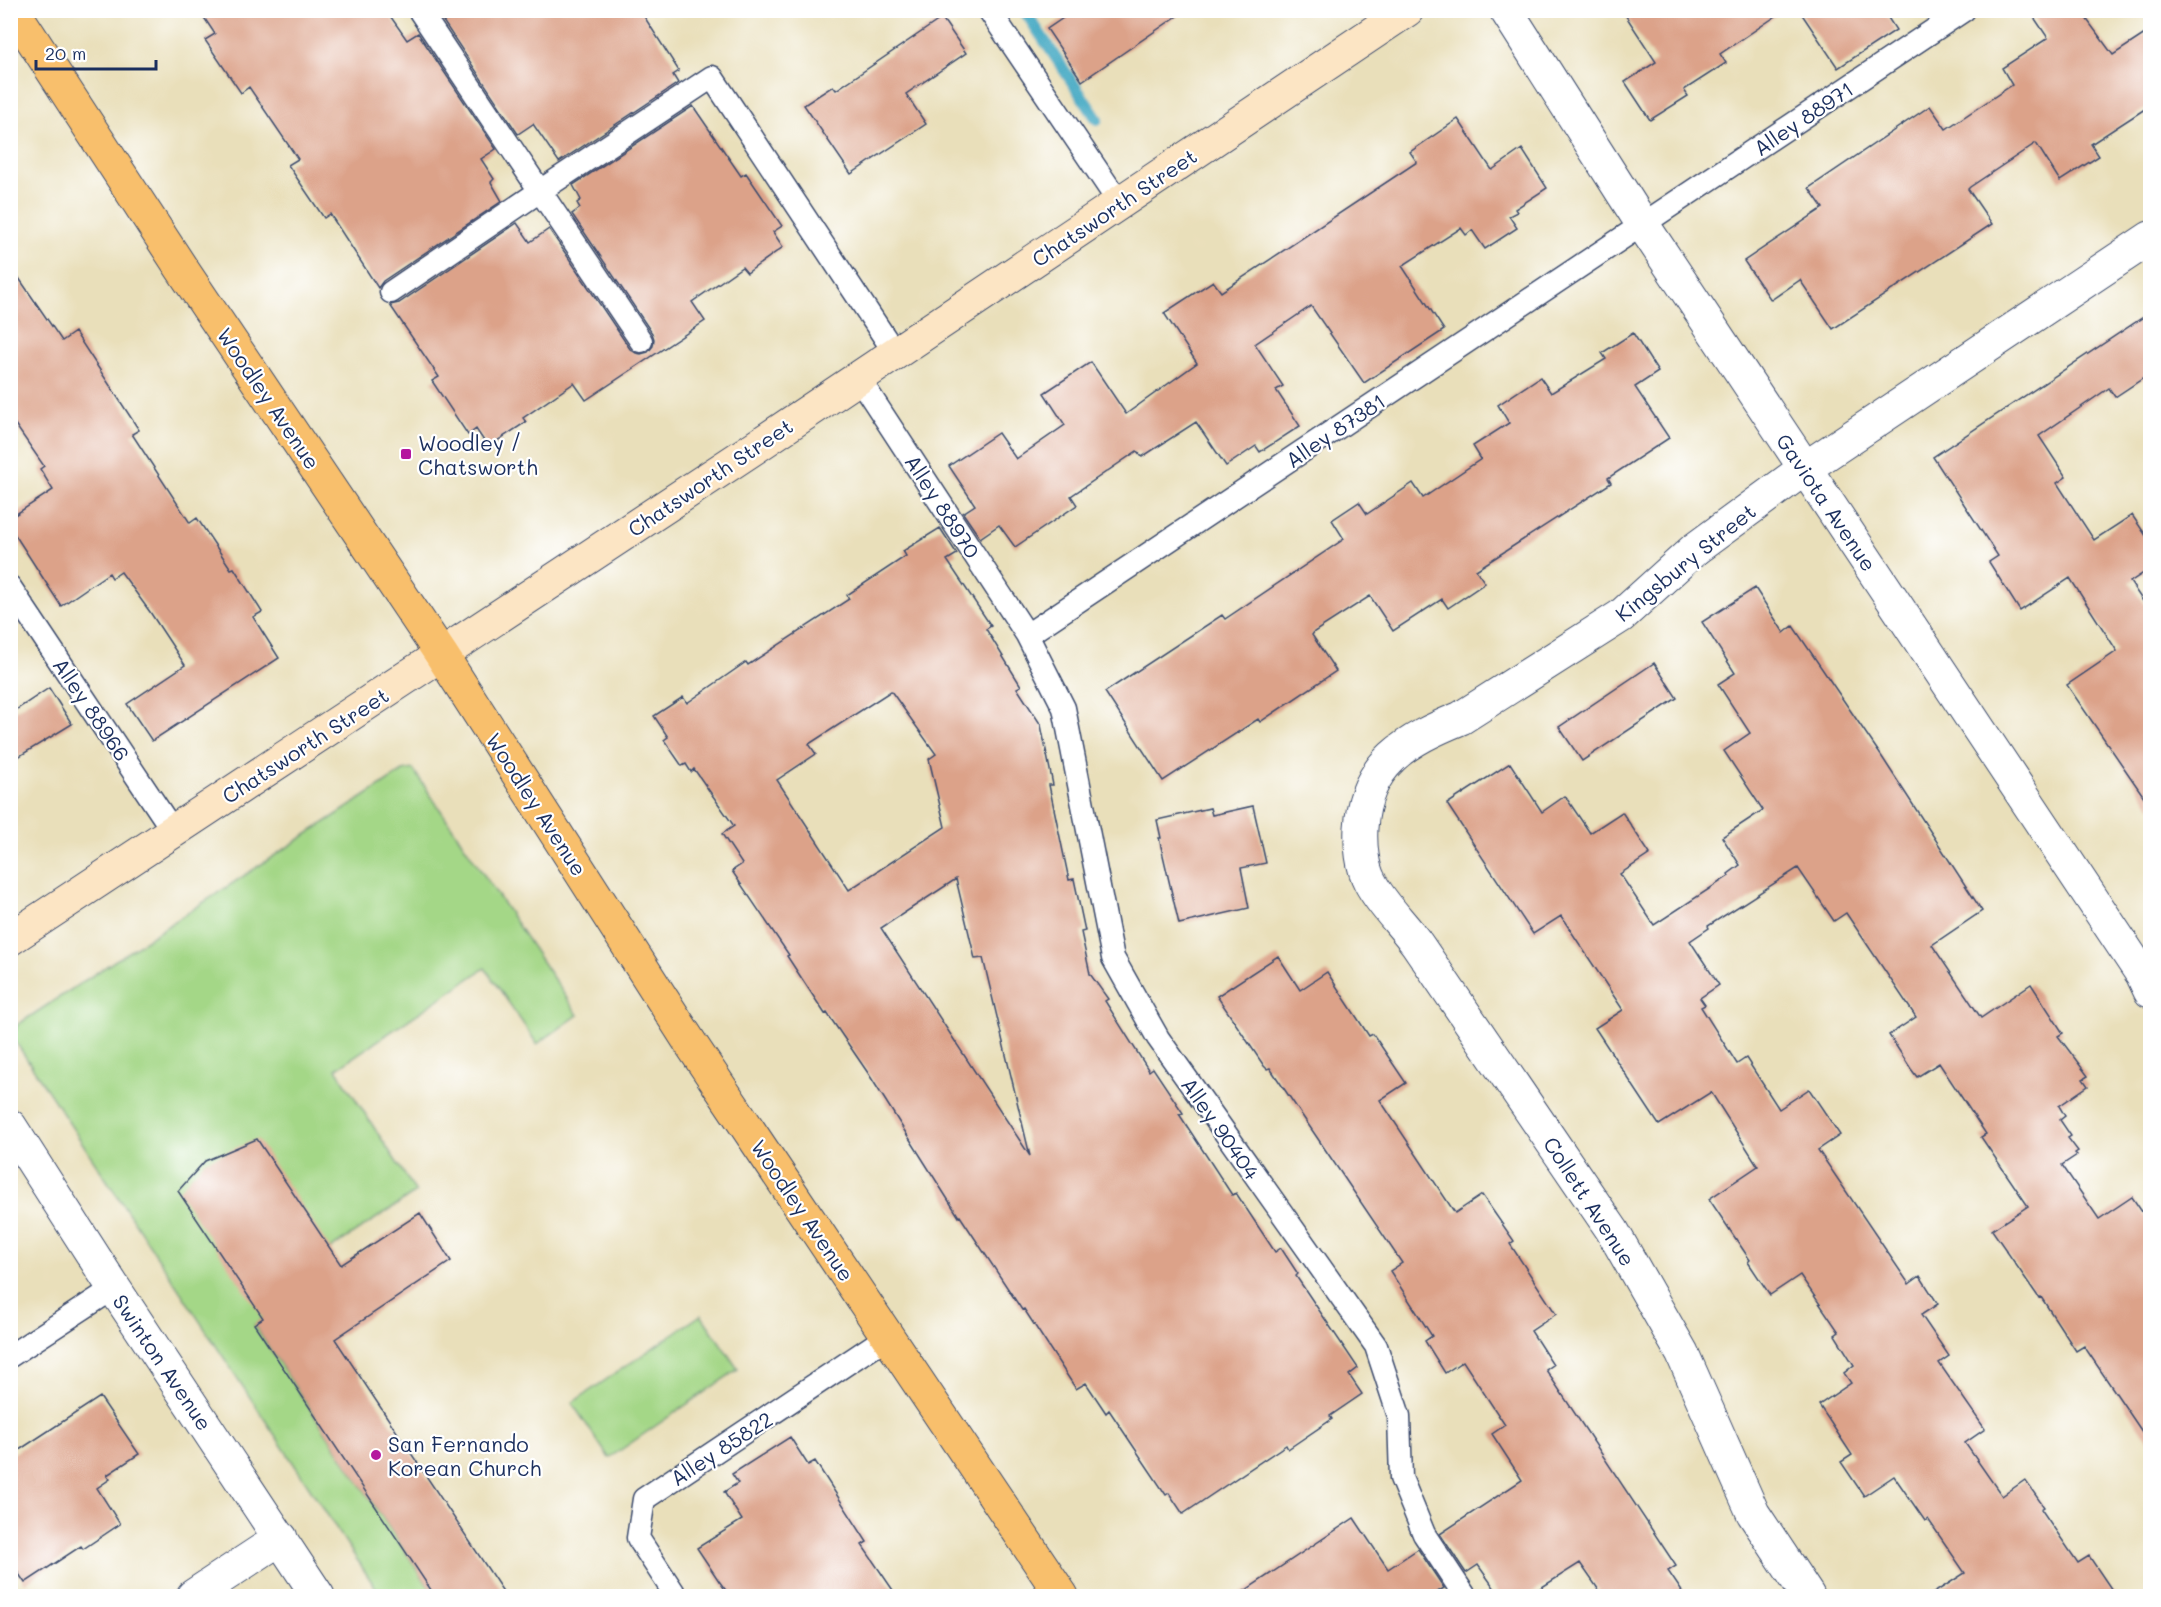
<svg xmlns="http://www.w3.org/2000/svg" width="2161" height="1607" font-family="Mali,sans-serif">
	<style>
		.green { fill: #a4d787; stroke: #608372; stroke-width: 1.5 }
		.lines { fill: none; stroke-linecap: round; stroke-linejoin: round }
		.stream { stroke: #42a8c2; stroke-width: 12 }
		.building { fill: #dca289; fill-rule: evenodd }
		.service-casing { stroke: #3a496c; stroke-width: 25 }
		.minor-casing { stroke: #3a496c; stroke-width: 35 }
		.secondary-casing { stroke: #3a496c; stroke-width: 35 }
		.primary-casing { stroke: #3a496c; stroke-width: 35 }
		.service { stroke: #fff; stroke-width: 22 }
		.minor { stroke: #fff; stroke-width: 33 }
		.secondary { stroke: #fce5c4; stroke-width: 33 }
		.primary { stroke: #f8bf6c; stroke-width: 33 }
		.poi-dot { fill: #b5179e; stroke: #fff; stroke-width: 2 }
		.labels { text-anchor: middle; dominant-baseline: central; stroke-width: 4.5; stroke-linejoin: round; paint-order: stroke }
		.street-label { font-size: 21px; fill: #1b2f5e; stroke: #fff }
		.poi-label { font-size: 21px; fill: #1b2f5e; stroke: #fff; text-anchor: start }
	</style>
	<rect width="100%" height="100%" fill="#fff"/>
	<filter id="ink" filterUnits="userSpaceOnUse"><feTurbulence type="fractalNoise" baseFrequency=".0167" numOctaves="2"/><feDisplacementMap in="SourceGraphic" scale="12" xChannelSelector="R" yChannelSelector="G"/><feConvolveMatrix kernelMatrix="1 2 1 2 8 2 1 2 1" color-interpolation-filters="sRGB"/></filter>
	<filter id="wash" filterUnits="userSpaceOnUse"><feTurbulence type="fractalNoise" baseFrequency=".008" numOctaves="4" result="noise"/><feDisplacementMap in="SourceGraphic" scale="24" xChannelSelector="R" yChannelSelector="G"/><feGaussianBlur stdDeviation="1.35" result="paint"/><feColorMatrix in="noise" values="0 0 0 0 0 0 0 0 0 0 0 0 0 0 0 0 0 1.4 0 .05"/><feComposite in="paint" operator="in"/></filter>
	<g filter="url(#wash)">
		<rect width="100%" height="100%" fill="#e9dfba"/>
		<path class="green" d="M 413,769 L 578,1015 L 537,1044 L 485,968 L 336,1069 L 416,1192 L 330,1249 L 263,1318 L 254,1325 L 435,1596 L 381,1596 L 13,1038 L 17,1025 L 403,771 Z
			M 701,1315 L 738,1369 L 609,1458 L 572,1403 Z"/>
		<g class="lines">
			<path class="stream" d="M 1024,10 L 1097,119"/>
		</g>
		<g id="blocks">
			<path class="building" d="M 199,10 L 386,10 L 407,40 L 418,33 L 496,149 L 481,159 L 494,179 L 491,182 L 502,201 L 383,281 L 378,288 L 330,214 L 324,218 L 288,165 L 298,159 L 249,87 L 241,93 L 205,40 L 215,34 Z
				M 452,10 L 640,10 L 679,71 L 673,75 L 678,83 L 559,162 L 533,124 L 518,134 L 441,18 Z
				M 1075,10 L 1186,10 L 1082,81 L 1047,29 Z
				M 1622,10 L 1785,10 L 1720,54 L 1726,63 L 1684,90 L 1688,96 L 1650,120 L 1625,82 L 1656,62 Z
				M 1799,10 L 1883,10 L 1896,30 L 1838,68 Z
				M 2029,10 L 2080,10 L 2113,55 L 2151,30 L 2151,105 L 2091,144 L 2099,156 L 2060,181 L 2036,143 L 1970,187 L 1968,189 L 1992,224 L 1833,329 L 1800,280 L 1771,300 L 1744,261 L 1823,208 L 1809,188 L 1930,106 L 1946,129 L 2012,85 L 2002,68 L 2048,38 Z
				M 942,18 L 966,53 L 906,94 L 926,124 L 851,174 L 804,105 L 833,86 L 836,90 Z
				M 693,106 L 741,176 L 746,173 L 782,226 L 773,232 L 783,247 L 747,273 L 742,267 L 692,302 L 705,321 L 586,400 L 574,383 L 523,418 L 526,422 L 488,447 L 476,429 L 468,435 L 432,381 L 439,377 L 390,305 L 399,303 L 517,223 L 530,242 L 549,229 L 630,349 L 636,353 L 641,354 L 648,352 L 653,346 L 654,339 L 652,333 L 572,214 L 580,208 L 577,203 L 581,200 L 573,185 Z
				M 1458,119 L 1492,170 L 1522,149 L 1547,188 L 1515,209 L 1517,212 L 1509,216 L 1517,228 L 1485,249 L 1472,230 L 1466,235 L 1461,228 L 1402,266 L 1444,330 L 1364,383 L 1311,306 L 1255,344 L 1283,386 L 1276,390 L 1300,426 L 1260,452 L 1256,446 L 1226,466 L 1196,422 L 1142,457 L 1137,451 L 1071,496 L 1077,505 L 1015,547 L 999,525 L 980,538 L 963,513 L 975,505 L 949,466 L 998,433 L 1016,459 L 1065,425 L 1044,393 L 1091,362 L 1126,414 L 1197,363 L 1164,313 L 1213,281 L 1221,292 L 1417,162 L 1410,152 Z
				M 10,265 L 62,341 L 75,332 L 139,430 L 132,434 L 190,523 L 197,518 L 231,569 L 234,568 L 262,612 L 253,617 L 279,658 L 152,741 L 127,704 L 185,665 L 150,612 L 121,572 L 112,578 L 109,573 L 61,606 L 10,527 L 10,518 L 53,490 L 40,469 L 44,466 L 10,417 Z
				M 2151,312 L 2151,373 L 2115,397 L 2109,388 L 2039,436 L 2066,477 L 2057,483 L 2094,540 L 2132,515 L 2151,543 L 2151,568 L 2130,582 L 2151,613 L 2151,807 L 2067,685 L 2117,651 L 2070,578 L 2020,611 L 1989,562 L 1998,556 L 1933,457 Z
				M 1633,333 L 1658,372 L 1635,387 L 1669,438 L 1608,478 L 1611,483 L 1476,570 L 1485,583 L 1448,608 L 1442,599 L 1393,631 L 1370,596 L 1314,632 L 1312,635 L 1336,671 L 1260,722 L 1258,719 L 1163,781 L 1105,692 L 1222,615 L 1225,619 L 1344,539 L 1332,520 L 1359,502 L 1367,514 L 1413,483 L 1423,498 L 1481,459 L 1473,446 L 1509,423 L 1498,405 L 1540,377 L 1551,393 L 1606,359 L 1602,353 Z
				M 940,528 L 957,554 L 947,560 L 991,626 L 986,629 L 1021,686 L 1017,688 L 1041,725 L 1053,785 L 1049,785 L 1069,880 L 1074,879 L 1085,931 L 1081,932 L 1090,974 L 1108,999 L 1105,1001 L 1149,1071 L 1153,1068 L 1183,1113 L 1179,1114 L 1232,1195 L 1236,1193 L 1275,1252 L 1281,1248 L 1298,1274 L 1296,1276 L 1358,1368 L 1349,1375 L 1362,1394 L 1330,1416 L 1332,1419 L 1288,1449 L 1286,1445 L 1183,1514 L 1169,1493 L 1166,1495 L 1109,1410 L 1106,1413 L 1086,1383 L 1076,1389 L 1024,1309 L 1022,1310 L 960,1216 L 959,1217 L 868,1073 L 827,1013 L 825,1014 L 787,956 L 789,955 L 732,871 L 742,864 L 722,834 L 734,826 L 694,769 L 691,772 L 686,764 L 682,766 L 664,740 L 668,737 L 654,716 L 683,697 L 687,703 L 746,662 L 748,665 L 849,599 L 847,595 L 906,556 L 903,551 ZM 891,691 L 936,754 L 929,759 L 945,827 L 849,890 L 777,780 L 816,754 L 809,744 ZM 956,879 L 975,959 L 983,958 L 1030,1156 L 881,928 Z
				M 1755,588 L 1784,633 L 1793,626 L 1882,757 L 1982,911 L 1932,945 L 1981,1018 L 2031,984 L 2063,1033 L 2058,1036 L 2088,1076 L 2083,1079 L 2088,1086 L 2059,1106 L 2065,1116 L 2060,1120 L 2071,1136 L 2068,1138 L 2078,1151 L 2075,1153 L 2077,1155 L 2062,1165 L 2099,1219 L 2132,1197 L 2151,1225 L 2151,1445 L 2084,1346 L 2076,1351 L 2041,1297 L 2039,1298 L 1992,1230 L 2028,1206 L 1981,1137 L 1986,1134 L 1939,1063 L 1917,1077 L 1911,1069 L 1889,1035 L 1916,1017 L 1846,913 L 1834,921 L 1798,868 L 1708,926 L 1709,928 L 1690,941 L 1719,985 L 1700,998 L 1705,1005 L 1701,1007 L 1737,1064 L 1746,1058 L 1779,1109 L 1809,1089 L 1840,1135 L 1818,1150 L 1909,1284 L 1920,1276 L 1938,1304 L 1921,1315 L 1949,1356 L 1939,1363 L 1985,1429 L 1965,1443 L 2002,1496 L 2025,1480 L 2044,1507 L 2041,1509 L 2078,1563 L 2089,1556 L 2116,1596 L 1929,1596 L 1965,1573 L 1928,1519 L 1925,1521 L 1894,1476 L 1864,1496 L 1841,1462 L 1852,1455 L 1819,1405 L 1851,1383 L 1844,1373 L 1854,1365 L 1835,1335 L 1839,1332 L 1800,1275 L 1770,1295 L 1748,1262 L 1750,1260 L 1709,1199 L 1758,1166 L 1711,1092 L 1659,1125 L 1595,1028 L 1623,1010 L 1561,916 L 1533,934 L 1447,804 L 1510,763 L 1542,812 L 1565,796 L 1590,833 L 1622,812 L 1650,854 L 1620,874 L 1654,925 L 1729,876 L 1728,874 L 1740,865 L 1722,837 L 1763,810 L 1724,751 L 1750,733 L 1718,684 L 1735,673 L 1702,622 Z
				M 1654,663 L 1677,698 L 1582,761 L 1559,727 Z
				M 49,688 L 72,724 L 10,762 L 10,714 Z
				M 1253,806 L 1266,863 L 1241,868 L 1249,908 L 1179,924 L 1159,838 L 1161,838 L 1157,820 L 1210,808 L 1212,815 Z
				M 1278,956 L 1300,990 L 1327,972 L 1369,1036 L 1373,1034 L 1406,1083 L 1380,1100 L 1455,1213 L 1482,1195 L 1514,1241 L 1510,1244 L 1556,1314 L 1531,1331 L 1553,1365 L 1546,1370 L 1676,1566 L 1668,1571 L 1685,1596 L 1603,1596 L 1580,1563 L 1528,1596 L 1500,1596 L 1478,1565 L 1466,1573 L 1440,1534 L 1522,1480 L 1492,1434 L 1505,1425 L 1463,1361 L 1445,1373 L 1425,1341 L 1432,1336 L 1390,1271 L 1402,1263 L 1270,1068 L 1267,1069 L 1264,1066 L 1217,996 Z
				M 257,1139 L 341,1265 L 420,1213 L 451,1261 L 335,1339 L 506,1596 L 435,1596 L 254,1324 L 263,1318 L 178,1191 L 205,1161 Z
				M 100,1397 L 139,1454 L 107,1475 L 110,1479 L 97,1488 L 120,1524 L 83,1549 L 81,1546 L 25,1583 L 10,1561 L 10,1456 Z
				M 790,1437 L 808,1465 L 815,1461 L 867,1542 L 862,1545 L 897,1596 L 730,1596 L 719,1581 L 697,1548 L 742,1520 L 724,1492 L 738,1483 L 732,1474 Z
				M 1354,1518 L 1388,1569 L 1418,1549 L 1444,1588 L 1431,1596 L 1237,1596 Z"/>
		</g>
	</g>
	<g filter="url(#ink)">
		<use href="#blocks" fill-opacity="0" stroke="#3a496c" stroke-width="1.5"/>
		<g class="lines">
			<g class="service-casing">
				<path id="service" d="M 419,10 L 540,191 L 712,77 L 895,353
					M 989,10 L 1120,204
					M 391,292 L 540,191 L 641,341
					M 858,377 L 1027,635 L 1064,708 L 1113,958 L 1158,1038 L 1376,1346 L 1399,1416 L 1401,1478 L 1424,1534 L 1465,1596
					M 10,587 L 173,831
					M 1027,635 L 1964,10
					M 10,1356 L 114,1288
					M 676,1596 L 638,1538 L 644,1499 L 888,1336"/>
			</g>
			<g class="minor-casing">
				<path id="minor" d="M 1506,10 L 1643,225 L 2142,974 L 2150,991
					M 10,1126 L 114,1288 L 318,1596
					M 193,1596 L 281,1538
					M 1808,1596 L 1753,1513 L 1682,1353 L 1612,1230 L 1417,944 C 1402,923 1382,905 1370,882 C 1362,867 1360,845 1361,828 C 1365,763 1407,740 1461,718 L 1621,616 L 1695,549 L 1804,469 L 2150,238"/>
			</g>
			<g class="secondary-casing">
				<path id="secondary" d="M 10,939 L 754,448 L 1407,10"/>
			</g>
			<g class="primary-casing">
				<path id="primary" d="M 13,10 L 182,269 L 441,654 L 691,1044 L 1062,1596"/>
			</g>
			<use href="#service" class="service"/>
			<use href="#minor" class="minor"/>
			<use href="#secondary" class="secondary"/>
			<use href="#primary" class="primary"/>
		</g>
	</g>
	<g class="poi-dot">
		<rect x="400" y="448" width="12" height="12" rx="3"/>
		<circle cx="376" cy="1455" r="6"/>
	</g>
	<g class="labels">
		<g class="street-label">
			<text transform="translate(1803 118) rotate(-34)">Alley 88971</text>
			<text transform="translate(1114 207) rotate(-34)">Chatsworth Street</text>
			<text transform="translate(269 398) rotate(56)">Woodley Avenue</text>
			<text transform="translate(1335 430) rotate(-34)">Alley 87381</text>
			<text transform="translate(710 477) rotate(-34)">Chatsworth Street</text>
			<text transform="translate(1827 502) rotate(56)">Gaviota Avenue</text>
			<text transform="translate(943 506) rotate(57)">Alley 88970</text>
			<text transform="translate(1685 562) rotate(-39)">Kingsbury Street</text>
			<text transform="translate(92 709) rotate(56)">Alley 88966</text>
			<text transform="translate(305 745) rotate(-33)">Chatsworth Street</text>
			<text transform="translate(537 804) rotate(57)">Woodley Avenue</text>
			<text transform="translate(1221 1128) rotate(55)">Alley 90404</text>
			<text transform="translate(1590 1201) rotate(57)">Collett Avenue</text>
			<text transform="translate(803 1210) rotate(56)">Woodley Avenue</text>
			<text transform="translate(163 1362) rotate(56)">Swinton Avenue</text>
			<text transform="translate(721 1448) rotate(-33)">Alley 85822</text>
		</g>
		<g class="poi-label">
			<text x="418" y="442">Woodley /<tspan x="418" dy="24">Chatsworth</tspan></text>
			<text x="388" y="1443">San Fernando<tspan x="388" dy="24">Korean Church</tspan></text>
		</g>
	</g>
	<rect width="2161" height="1607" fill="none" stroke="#fff" stroke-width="36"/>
	<path d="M36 60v9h120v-9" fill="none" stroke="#1b2f5e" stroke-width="3"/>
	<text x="45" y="60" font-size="18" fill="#1b2f5e" stroke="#ffffff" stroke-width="4.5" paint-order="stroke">20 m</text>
</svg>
